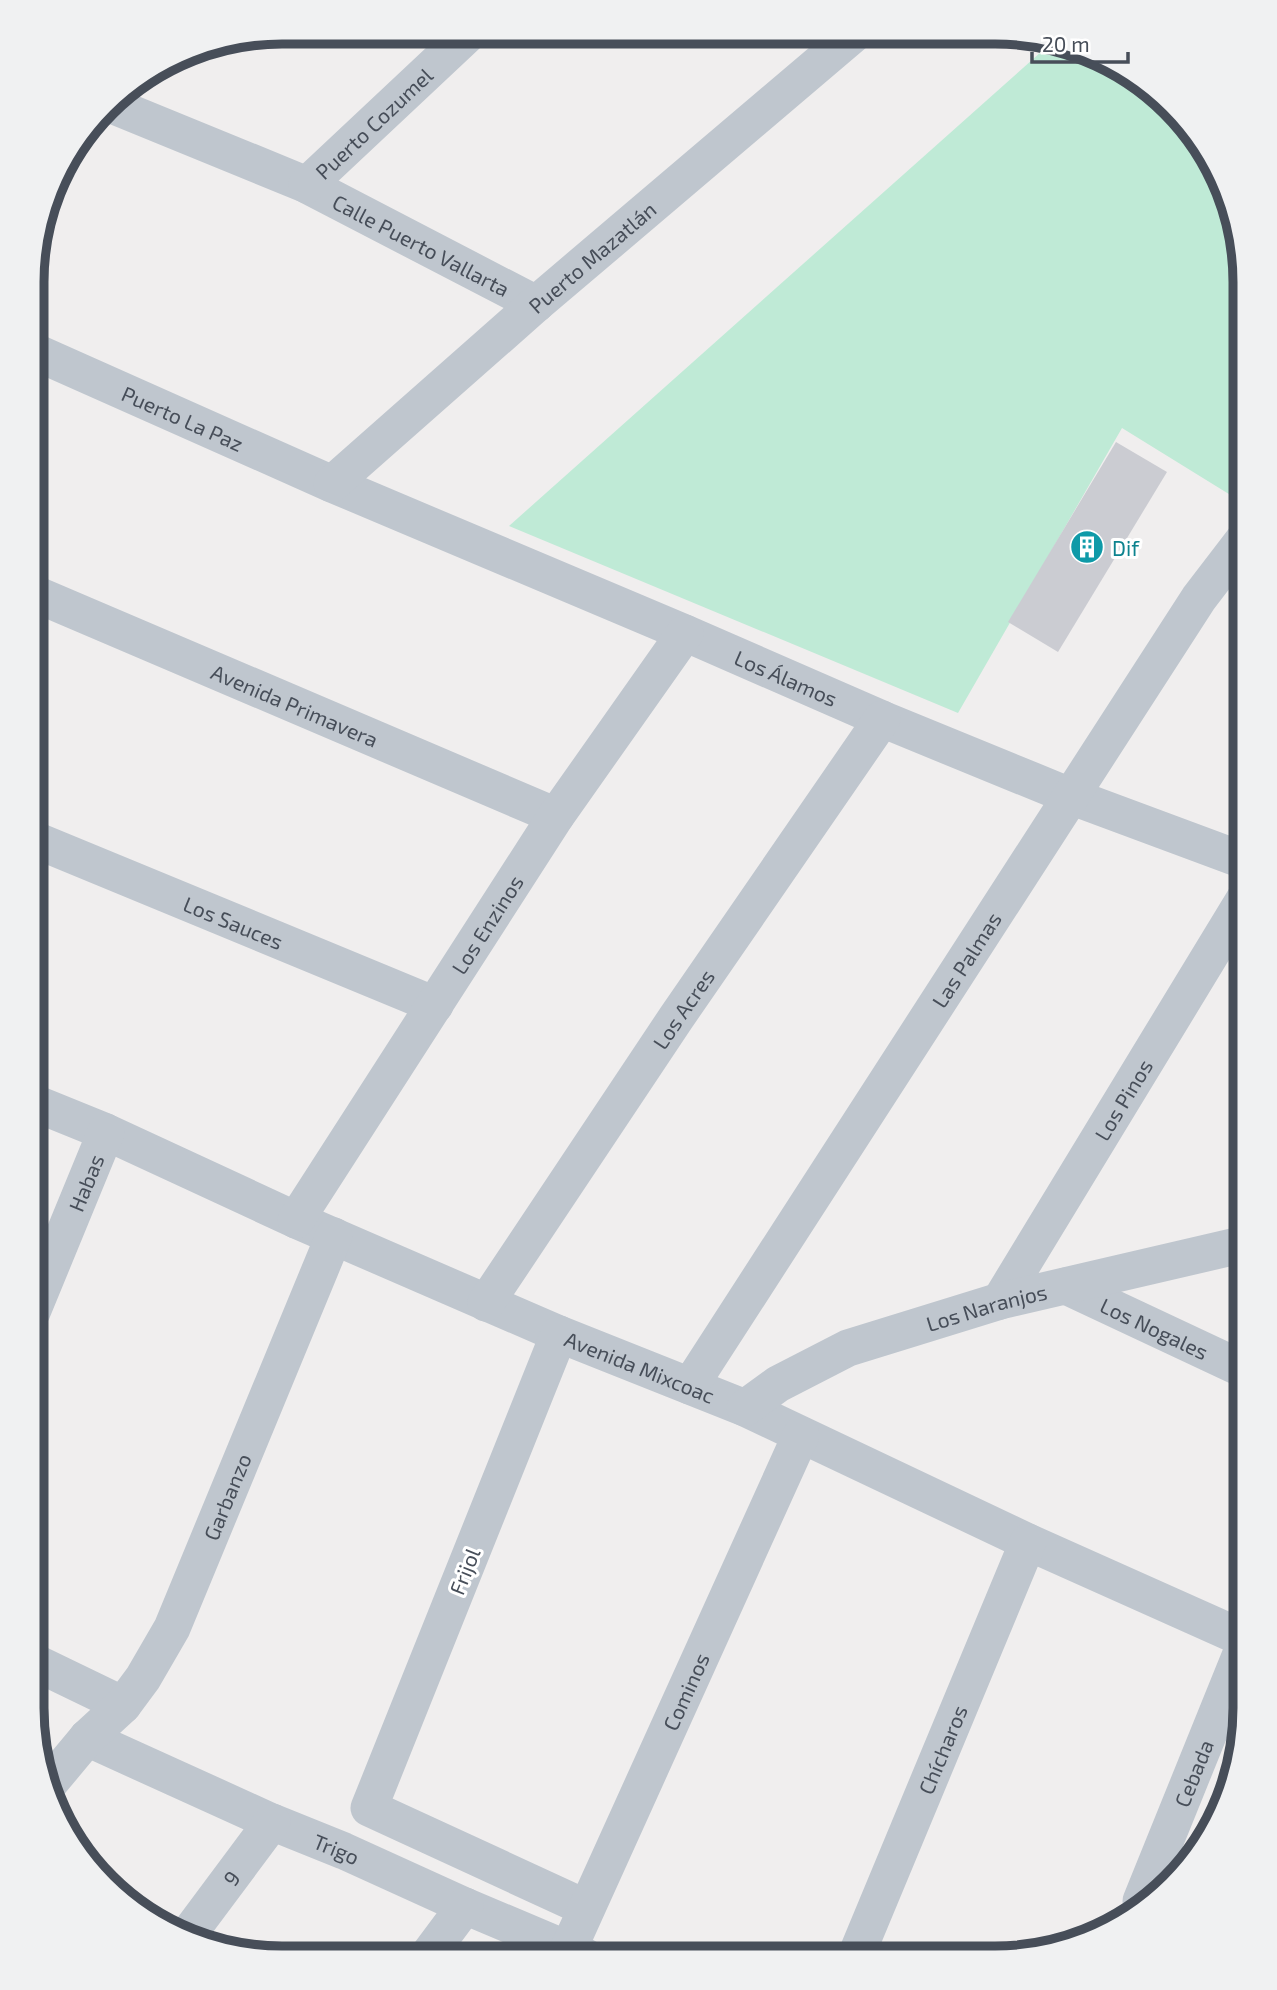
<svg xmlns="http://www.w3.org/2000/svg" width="1277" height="1990" font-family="'Exo 2',sans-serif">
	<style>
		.green { fill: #bfead6 }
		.building { fill: #cbccd2 }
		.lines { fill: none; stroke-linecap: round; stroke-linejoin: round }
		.minor { stroke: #bfc6ce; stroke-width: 37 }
		.labels { text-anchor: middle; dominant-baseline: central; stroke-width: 6; stroke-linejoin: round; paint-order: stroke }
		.street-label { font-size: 21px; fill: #474e59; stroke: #fff }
		.culture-label { font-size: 21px; fill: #0d838f; stroke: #fff; text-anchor: start }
		.rim { fill: none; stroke: #474e59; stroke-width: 9 }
	</style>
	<rect width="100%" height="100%" fill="#f0eeee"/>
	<path class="green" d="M 1051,43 L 1147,83 L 1226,186 L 1245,282 L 1245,504 L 1122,428 L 958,713 L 509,526 Z"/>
	<path class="building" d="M 1116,442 L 1167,472 L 1058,652 L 1008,622 Z"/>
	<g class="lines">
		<g class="minor">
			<path id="s1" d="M 109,104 L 307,185 L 536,304"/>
			<path id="s2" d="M 307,185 L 470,32"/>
			<path id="s3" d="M 33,351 L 332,484 L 685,633 L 882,719 L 1070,796 L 1245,861"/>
			<path id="s4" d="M 332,484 L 536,304 L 855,33"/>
			<path id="s5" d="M 33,593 L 556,816"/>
			<path id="s6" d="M 33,839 L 435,1005"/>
			<path id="s7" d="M 32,1102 L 106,1132 L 296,1220 L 559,1334 L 745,1408 L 1028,1542 L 1245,1639"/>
			<path id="s8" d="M 296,1220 L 556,816 L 685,633"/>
			<path id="s9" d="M 1066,1286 L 1245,1370"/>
			<path id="s10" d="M 1000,1301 L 1245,898"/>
			<path id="s11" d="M 486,1303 L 676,1018 L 882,719"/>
			<path id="s12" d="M 32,1312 L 106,1132"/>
			<path d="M 559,1334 L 369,1808 L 586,1908"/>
			<path id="s13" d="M 690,1386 L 1199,598 L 1245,538"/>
			<path id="s14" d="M 745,1408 L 778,1384 L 848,1348 L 1000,1301 L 1245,1244"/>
			<path d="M 32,1661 L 123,1705"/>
			<path id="s15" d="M 87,1738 L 272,1822 L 344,1851 L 465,1906 L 586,1957"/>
			<path id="s16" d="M 47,1786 L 87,1738 L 123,1705 L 143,1678 L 172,1628 L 334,1236"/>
			<path id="s17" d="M 1141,1901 L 1245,1644"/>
			<path id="s18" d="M 190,1932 L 272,1822"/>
			<path id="s19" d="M 568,1950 L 801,1435"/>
			<path d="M 427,1957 L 465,1906"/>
			<path id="s20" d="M 855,1958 L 1028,1542"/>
		</g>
	</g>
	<defs>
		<g id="building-disc" transform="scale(1.75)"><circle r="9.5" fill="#0f9aa8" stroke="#fff"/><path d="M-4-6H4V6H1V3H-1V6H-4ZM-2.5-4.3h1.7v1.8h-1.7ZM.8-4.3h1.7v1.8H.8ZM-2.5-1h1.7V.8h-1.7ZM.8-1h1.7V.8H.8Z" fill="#fff"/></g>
	</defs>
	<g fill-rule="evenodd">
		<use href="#building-disc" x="1087" y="547"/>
	</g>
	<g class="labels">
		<g class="street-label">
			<text stroke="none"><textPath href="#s2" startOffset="91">Puerto Cozumel</textPath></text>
			<text stroke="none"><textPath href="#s1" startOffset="343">Calle Puerto Vallarta</textPath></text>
			<text stroke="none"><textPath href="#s4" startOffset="345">Puerto Mazatlán</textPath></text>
			<text stroke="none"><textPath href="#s3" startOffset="164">Puerto La Paz</textPath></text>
			<text stroke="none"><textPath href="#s3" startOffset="821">Los Álamos</textPath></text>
			<text stroke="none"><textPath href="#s5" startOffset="285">Avenida Primavera</textPath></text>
			<text stroke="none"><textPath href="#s6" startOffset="217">Los Sauces</textPath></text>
			<text stroke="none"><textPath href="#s8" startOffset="352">Los Enzinos</textPath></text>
			<text stroke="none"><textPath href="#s13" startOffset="508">Las Palmas</textPath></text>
			<text stroke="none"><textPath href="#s11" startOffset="354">Los Acres</textPath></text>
			<text stroke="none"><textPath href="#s10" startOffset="236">Los Pinos</textPath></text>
			<text stroke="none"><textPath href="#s12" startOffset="140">Habas</textPath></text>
			<text stroke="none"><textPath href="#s14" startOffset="264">Los Naranjos</textPath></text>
			<text stroke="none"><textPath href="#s9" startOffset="98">Los Nogales</textPath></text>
			<text stroke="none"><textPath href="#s7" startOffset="663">Avenida Mixcoac</textPath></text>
			<text stroke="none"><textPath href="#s16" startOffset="345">Garbanzo</textPath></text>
			<text transform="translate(464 1571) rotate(-68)">Frijol</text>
			<text stroke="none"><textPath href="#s19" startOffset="284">Cominos</textPath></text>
			<text stroke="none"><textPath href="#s20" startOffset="226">Chícharos</textPath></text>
			<text stroke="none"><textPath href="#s17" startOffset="138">Cebada</textPath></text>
			<text stroke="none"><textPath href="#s15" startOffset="273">Trigo</textPath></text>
			<text stroke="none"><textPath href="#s18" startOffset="68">9</textPath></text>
		</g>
		<g class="culture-label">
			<text x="1112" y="547">Dif</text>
		</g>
	</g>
	<path d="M0 0H1277V1990H0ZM282 44H995A238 238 0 0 1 1233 282V1708A238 238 0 0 1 995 1946H282A238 238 0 0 1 44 1708V282A238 238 0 0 1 282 44Z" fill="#f0f1f2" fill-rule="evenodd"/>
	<path class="rim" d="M282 44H995A238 238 0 0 1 1233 282V1708A238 238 0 0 1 995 1946H282A238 238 0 0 1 44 1708V282A238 238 0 0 1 282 44Z"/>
	<path d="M1032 52v10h96v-10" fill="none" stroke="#474e59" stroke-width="3.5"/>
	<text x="1042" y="52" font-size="21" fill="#474e59" stroke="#ffffff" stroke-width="5" paint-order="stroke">20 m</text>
</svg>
